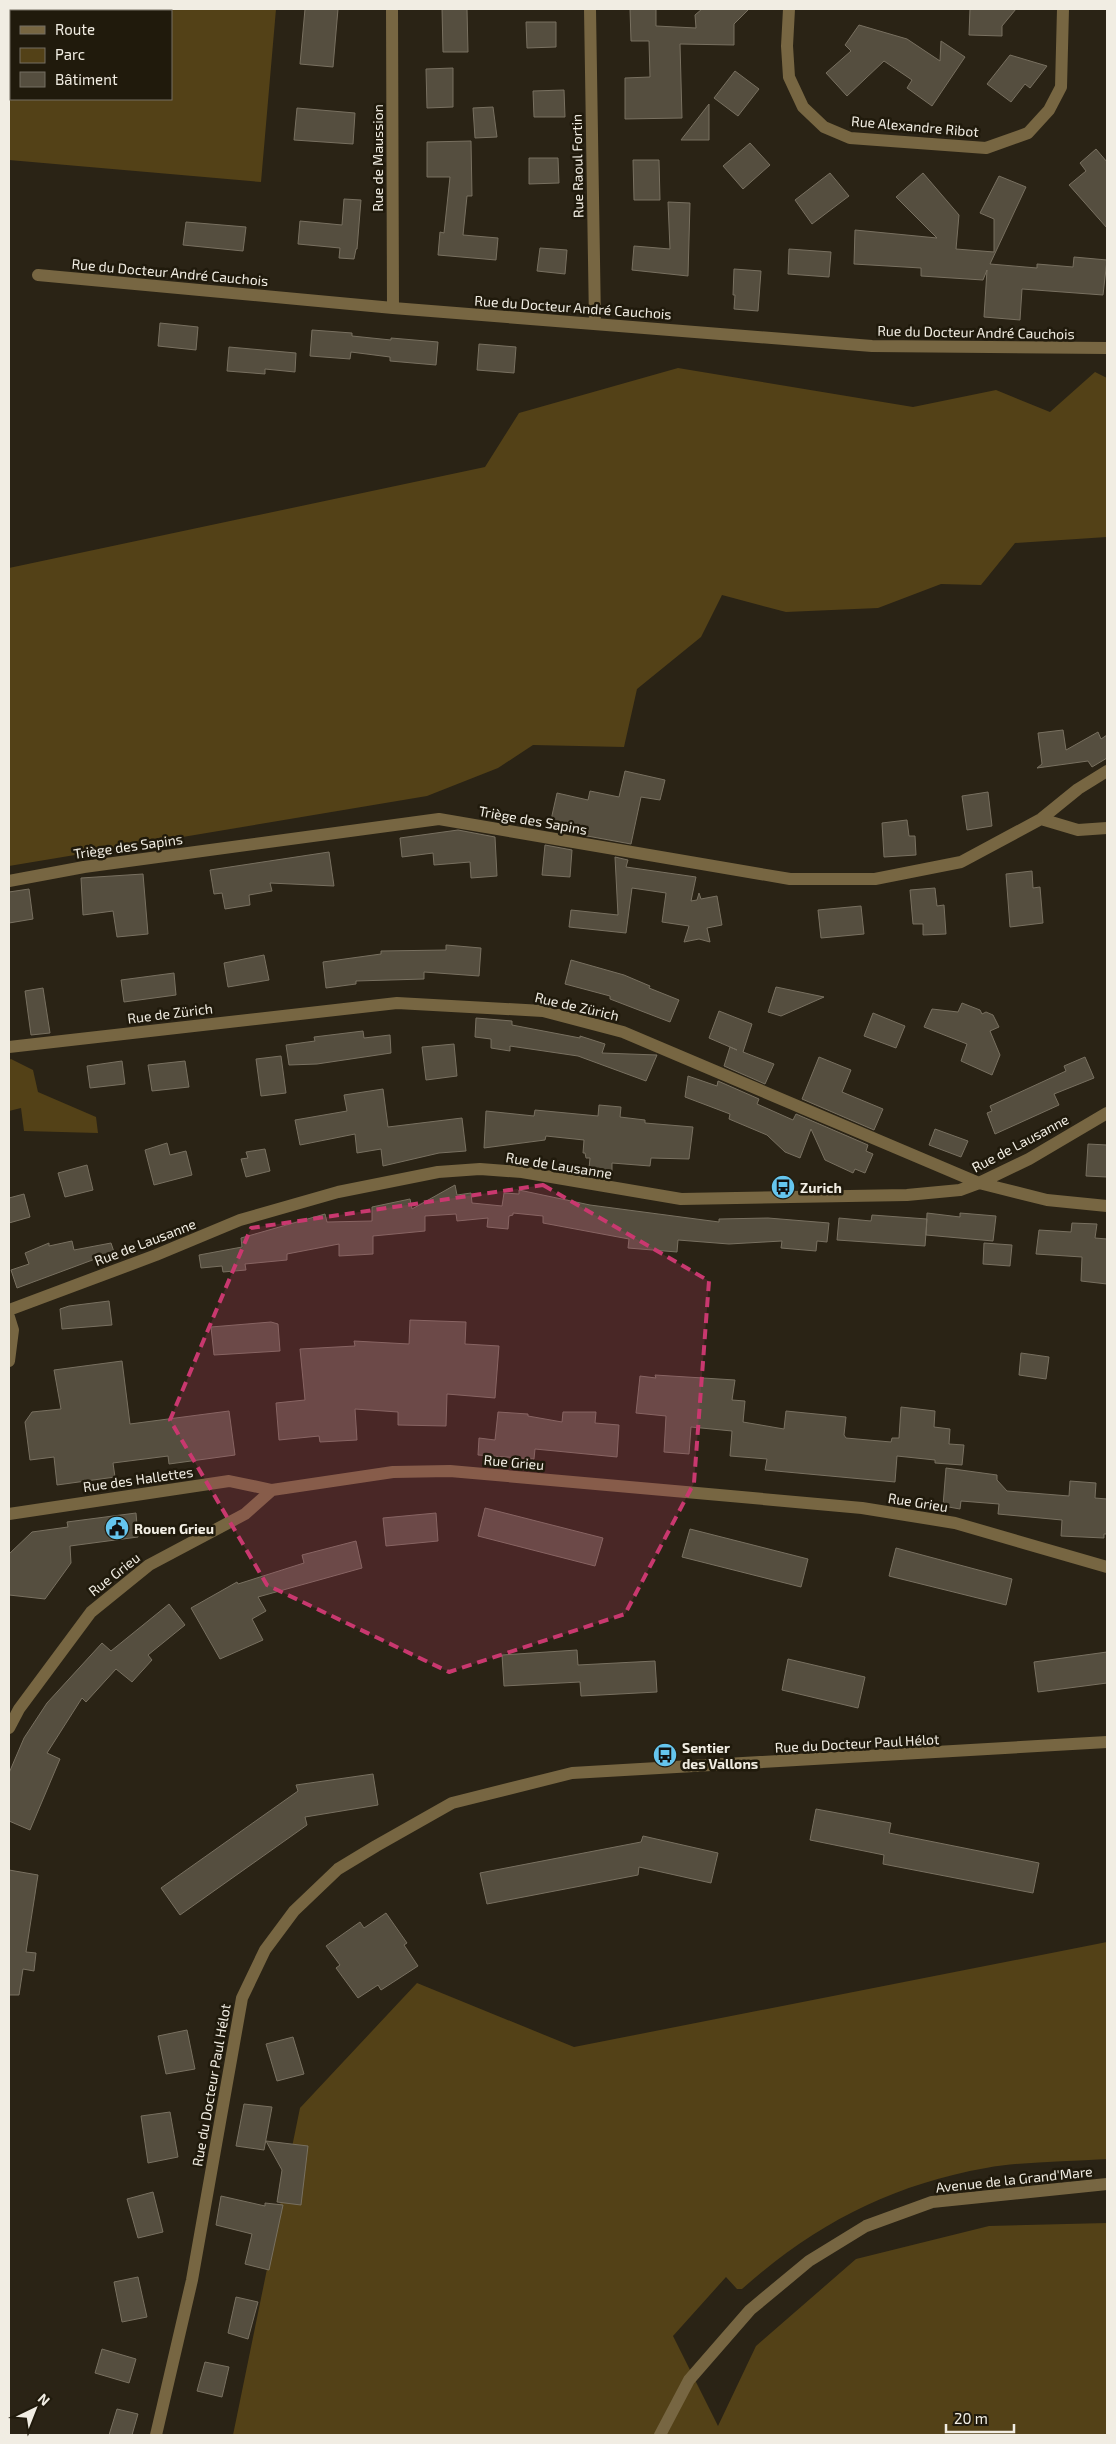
<svg xmlns="http://www.w3.org/2000/svg" width="1116" height="2444" font-family="'Exo 2',sans-serif">
	<style>
		.green { fill: #534117; fill-rule: evenodd }
		.building { fill: #554e3f; stroke: #787060 }
		.lines { fill: none; stroke-linecap: round; stroke-linejoin: round }
		.minor { stroke: #776642; stroke-width: 12 }
		.marked { fill: #c9386f; fill-opacity: 0.2; stroke: #c9386f; stroke-width: 4; stroke-dasharray: 10 6; stroke-linejoin: round }
		.labels { text-anchor: middle; dominant-baseline: central; stroke-width: 5; stroke-linejoin: round; paint-order: stroke }
		.street-label { font-size: 14px; fill: #f1ede3; stroke: #201a0c }
		.poi-label { font-size: 14px; font-weight: bold; fill: #f1ede3; stroke: #201a0c; text-anchor: start }
	</style>
	<rect width="100%" height="100%" fill="#2a2315"/>
	<path class="green" d="M 9,9 L 276,9 L 261,182 L 9,160 ZM 11,11 L 171,11 L 171,99 L 11,99 Z
		M 678,368 L 913,407 L 996,390 L 1050,412 L 1095,372 L 1107,378 L 1107,537 L 1015,543 L 981,585 L 941,584 L 878,608 L 786,612 L 722,595 L 701,637 L 637,689 L 624,747 L 533,745 L 498,768 L 427,796 L 9,866 L 9,568 L 485,467 L 519,413 Z
		M 11,1059 L 33,1070 L 38,1092 L 96,1117 L 98,1133 L 24,1131 L 21,1108 L 9,1111 L 9,1060 Z
		M 1107,1942 L 1107,2159 C 1067,2162 1025,2161 986,2168 C 890,2185 814,2225 742,2289 L 737,2289 L 726,2277 L 673,2336 L 718,2426 L 756,2346 L 856,2259 L 989,2226 L 1107,2223 L 1107,2435 L 233,2435 L 300,2108 L 417,1983 L 574,2047 Z"/>
	<path class="building" d="M 305,9 L 338,9 L 333,67 L 300,64 Z
		M 442,9 L 467,9 L 468,52 L 443,52 Z
		M 630,9 L 656,9 L 656,26 L 696,28 L 695,15 L 702,9 L 749,9 L 734,24 L 734,45 L 680,44 L 682,118 L 625,119 L 625,78 L 650,77 L 649,41 L 631,41 Z
		M 970,9 L 1016,9 L 1002,26 L 1002,36 L 969,35 Z
		M 526,22 L 556,22 L 556,47 L 527,48 Z
		M 859,25 L 907,39 L 940,61 L 941,41 L 965,57 L 932,106 L 907,88 L 912,80 L 884,61 L 847,96 L 826,73 L 851,51 L 845,45 Z
		M 1010,55 L 1047,66 L 1030,88 L 1025,84 L 1011,102 L 987,84 Z
		M 453,68 L 453,107 L 427,108 L 426,69 Z
		M 735,71 L 759,89 L 738,116 L 714,98 Z
		M 564,90 L 565,117 L 534,117 L 533,91 Z
		M 709,104 L 709,140 L 681,140 Z
		M 493,107 L 497,137 L 475,138 L 473,108 Z
		M 297,108 L 355,113 L 353,144 L 294,140 Z
		M 471,141 L 472,196 L 467,196 L 463,235 L 498,238 L 496,260 L 438,255 L 440,232 L 444,233 L 450,177 L 427,177 L 427,142 Z
		M 750,143 L 770,165 L 743,189 L 723,166 Z
		M 1096,149 L 1107,162 L 1107,228 L 1069,185 L 1086,171 L 1080,163 Z
		M 529,158 L 558,158 L 559,183 L 529,184 Z
		M 633,160 L 659,160 L 660,200 L 634,200 Z
		M 830,173 L 849,196 L 812,224 L 795,200 Z
		M 923,173 L 959,215 L 956,249 L 994,252 L 994,219 L 980,213 L 999,176 L 1026,187 L 990,264 L 1037,268 L 1037,264 L 1073,267 L 1074,257 L 1107,260 L 1103,295 L 1022,289 L 1020,320 L 984,317 L 987,270 L 983,280 L 921,276 L 921,268 L 854,264 L 855,230 L 937,238 L 896,197 Z
		M 344,199 L 361,200 L 357,249 L 356,249 L 354,259 L 339,258 L 340,248 L 298,244 L 300,221 L 342,225 Z
		M 668,202 L 690,203 L 688,276 L 632,270 L 634,246 L 670,249 Z
		M 186,222 L 246,227 L 243,251 L 183,245 Z
		M 540,248 L 567,250 L 565,274 L 537,271 Z
		M 789,249 L 831,252 L 829,277 L 788,274 Z
		M 734,269 L 761,271 L 758,311 L 734,309 L 735,295 L 733,295 Z
		M 160,323 L 198,327 L 196,350 L 158,346 Z
		M 312,330 L 352,333 L 352,336 L 391,340 L 391,338 L 438,342 L 436,365 L 390,361 L 390,357 L 351,352 L 350,359 L 310,356 Z
		M 479,344 L 516,347 L 514,373 L 477,370 Z
		M 229,347 L 296,353 L 295,372 L 265,369 L 265,374 L 227,371 Z
		M 1063,730 L 1066,750 L 1098,732 L 1101,739 L 1107,735 L 1107,758 L 1092,767 L 1088,761 L 1037,768 L 1042,764 L 1038,733 Z
		M 625,771 L 665,780 L 660,800 L 641,797 L 631,844 L 549,829 L 557,793 L 588,800 L 590,791 L 619,797 Z
		M 988,792 L 992,826 L 967,830 L 962,796 Z
		M 907,820 L 909,836 L 915,836 L 916,855 L 884,857 L 882,823 Z
		M 458,830 L 495,837 L 497,876 L 471,878 L 470,862 L 434,865 L 433,853 L 402,857 L 400,838 Z
		M 545,845 L 572,850 L 570,877 L 542,875 Z
		M 329,852 L 334,886 L 270,883 L 272,891 L 249,895 L 250,905 L 225,909 L 222,893 L 214,894 L 210,870 Z
		M 615,857 L 628,860 L 626,867 L 696,877 L 691,901 L 697,900 L 699,893 L 701,899 L 717,896 L 722,925 L 707,928 L 710,942 L 699,939 L 684,942 L 689,926 L 662,922 L 666,893 L 632,888 L 626,933 L 569,927 L 571,910 L 618,915 Z
		M 1032,871 L 1033,888 L 1040,887 L 1043,923 L 1010,927 L 1006,874 Z
		M 143,874 L 148,934 L 117,937 L 113,911 L 83,915 L 81,878 Z
		M 935,888 L 937,906 L 944,905 L 946,934 L 923,935 L 923,924 L 913,924 L 910,890 Z
		M 29,889 L 33,919 L 9,923 L 9,892 Z
		M 861,906 L 864,934 L 821,938 L 818,910 Z
		M 446,945 L 481,948 L 479,976 L 424,972 L 424,979 L 356,981 L 356,984 L 326,988 L 323,962 L 381,954 L 381,951 L 446,950 Z
		M 264,955 L 269,980 L 228,987 L 224,963 Z
		M 571,960 L 624,975 L 650,986 L 649,988 L 679,1000 L 670,1022 L 610,999 L 610,996 L 565,984 Z
		M 174,973 L 176,995 L 124,1002 L 121,980 Z
		M 776,987 L 824,997 L 781,1016 L 768,1012 Z
		M 43,988 L 50,1033 L 31,1035 L 25,991 Z
		M 962,1003 L 980,1010 L 982,1014 L 986,1012 L 993,1015 L 999,1027 L 990,1031 L 1000,1055 L 992,1075 L 961,1061 L 967,1044 L 924,1027 L 932,1009 L 958,1012 Z
		M 719,1011 L 752,1024 L 743,1052 L 774,1064 L 765,1084 L 724,1066 L 730,1047 L 737,1050 L 709,1038 Z
		M 873,1013 L 905,1026 L 896,1048 L 864,1036 Z
		M 476,1018 L 512,1021 L 512,1025 L 580,1038 L 580,1036 L 605,1044 L 602,1053 L 657,1055 L 646,1081 L 578,1056 L 510,1046 L 510,1051 L 491,1048 L 491,1039 L 475,1037 Z
		M 363,1031 L 364,1038 L 390,1035 L 391,1053 L 317,1064 L 289,1065 L 286,1045 L 315,1041 L 314,1037 Z
		M 454,1044 L 457,1076 L 426,1080 L 422,1047 Z
		M 281,1056 L 286,1093 L 261,1096 L 256,1059 Z
		M 819,1057 L 851,1070 L 842,1092 L 883,1109 L 874,1130 L 802,1099 Z
		M 1085,1057 L 1094,1078 L 1054,1094 L 1059,1105 L 995,1134 L 987,1113 L 992,1111 L 990,1106 L 1066,1071 L 1064,1066 Z
		M 122,1061 L 125,1084 L 90,1088 L 87,1066 Z
		M 185,1061 L 189,1087 L 152,1091 L 148,1065 Z
		M 688,1076 L 717,1086 L 718,1081 L 759,1099 L 757,1104 L 793,1120 L 796,1114 L 868,1145 L 866,1151 L 873,1154 L 865,1173 L 855,1169 L 853,1173 L 825,1160 L 811,1129 L 800,1158 L 785,1152 L 767,1135 L 729,1119 L 730,1114 L 685,1097 Z
		M 383,1089 L 388,1127 L 462,1118 L 466,1151 L 439,1153 L 383,1166 L 381,1149 L 357,1153 L 355,1134 L 300,1145 L 295,1120 L 347,1111 L 344,1095 Z
		M 599,1105 L 621,1107 L 620,1117 L 645,1120 L 645,1123 L 693,1127 L 689,1159 L 651,1158 L 650,1166 L 612,1163 L 612,1174 L 589,1169 L 590,1158 L 586,1158 L 585,1153 L 583,1153 L 584,1140 L 546,1136 L 545,1140 L 484,1148 L 486,1111 L 534,1116 L 535,1110 L 598,1116 Z
		M 935,1129 L 968,1141 L 961,1157 L 929,1145 Z
		M 167,1143 L 170,1155 L 186,1151 L 192,1175 L 154,1185 L 145,1150 Z
		M 1088,1144 L 1107,1145 L 1107,1177 L 1086,1176 Z
		M 265,1149 L 270,1171 L 246,1177 L 241,1159 L 248,1158 L 246,1152 Z
		M 87,1165 L 93,1190 L 65,1197 L 58,1173 Z
		M 455,1185 L 457,1195 L 471,1193 L 472,1203 L 502,1206 L 504,1193 L 519,1194 L 519,1190 L 590,1205 L 719,1222 L 719,1219 L 768,1218 L 829,1223 L 827,1242 L 817,1241 L 816,1251 L 781,1248 L 782,1241 L 729,1244 L 678,1240 L 677,1252 L 628,1248 L 629,1239 L 543,1223 L 543,1216 L 513,1213 L 513,1215 L 509,1216 L 508,1229 L 487,1227 L 488,1218 L 457,1221 L 456,1214 L 425,1216 L 425,1231 L 373,1236 L 373,1254 L 339,1256 L 339,1244 L 287,1254 L 287,1260 L 245,1264 L 246,1270 L 223,1272 L 222,1266 L 201,1268 L 199,1255 L 242,1247 L 241,1238 L 325,1214 L 327,1222 L 372,1221 L 372,1207 L 410,1199 L 412,1209 Z
		M 24,1194 L 30,1217 L 9,1223 L 9,1198 Z
		M 927,1213 L 960,1217 L 960,1213 L 996,1216 L 993,1241 L 926,1235 Z
		M 872,1215 L 927,1219 L 925,1246 L 837,1240 L 839,1218 L 871,1221 Z
		M 1072,1223 L 1097,1224 L 1095,1238 L 1107,1239 L 1107,1284 L 1081,1281 L 1082,1257 L 1036,1254 L 1039,1230 L 1071,1232 Z
		M 72,1241 L 74,1250 L 111,1243 L 114,1252 L 17,1288 L 11,1270 L 29,1264 L 25,1253 L 49,1243 L 49,1246 Z
		M 984,1243 L 1012,1245 L 1010,1266 L 983,1264 Z
		M 109,1301 L 112,1325 L 62,1329 L 60,1309 L 69,1306 Z
		M 410,1320 L 466,1322 L 465,1344 L 499,1346 L 495,1398 L 447,1394 L 446,1426 L 398,1425 L 398,1412 L 355,1409 L 357,1440 L 320,1442 L 319,1436 L 279,1440 L 276,1403 L 305,1400 L 300,1349 L 355,1346 L 354,1341 L 409,1344 Z
		M 271,1322 L 278,1324 L 280,1351 L 214,1355 L 211,1327 Z
		M 1021,1353 L 1049,1357 L 1046,1379 L 1019,1375 Z
		M 122,1361 L 130,1424 L 229,1411 L 235,1455 L 169,1464 L 168,1456 L 113,1463 L 115,1477 L 57,1485 L 54,1457 L 30,1460 L 25,1422 L 32,1412 L 61,1409 L 54,1370 Z
		M 655,1375 L 735,1380 L 732,1400 L 745,1401 L 743,1422 L 784,1429 L 786,1411 L 846,1417 L 844,1435 L 846,1438 L 891,1442 L 892,1438 L 899,1438 L 901,1407 L 935,1411 L 934,1427 L 950,1429 L 949,1444 L 964,1445 L 962,1465 L 935,1463 L 935,1460 L 897,1456 L 895,1482 L 765,1470 L 767,1459 L 730,1456 L 732,1431 L 691,1427 L 689,1454 L 664,1452 L 666,1416 L 636,1413 L 640,1376 L 656,1378 Z
		M 498,1412 L 528,1414 L 528,1416 L 562,1422 L 563,1412 L 596,1412 L 595,1423 L 619,1425 L 617,1457 L 535,1449 L 534,1459 L 478,1455 L 479,1438 L 495,1440 Z
		M 946,1468 L 997,1475 L 997,1480 L 1007,1491 L 1069,1496 L 1070,1481 L 1096,1483 L 1095,1498 L 1107,1499 L 1107,1534 L 1104,1534 L 1104,1538 L 1061,1536 L 1062,1520 L 998,1514 L 999,1504 L 961,1501 L 960,1509 L 943,1506 Z
		M 485,1508 L 603,1538 L 595,1566 L 478,1536 Z
		M 136,1513 L 138,1537 L 70,1546 L 71,1563 L 45,1599 L 9,1595 L 9,1554 L 32,1532 L 68,1527 L 67,1522 Z
		M 436,1513 L 438,1541 L 386,1546 L 383,1518 Z
		M 690,1529 L 808,1559 L 801,1587 L 682,1557 Z
		M 356,1541 L 362,1568 L 258,1597 L 266,1611 L 252,1619 L 263,1640 L 220,1659 L 191,1608 L 237,1582 L 238,1584 L 304,1563 L 302,1555 Z
		M 896,1548 L 1012,1579 L 1006,1605 L 889,1576 Z
		M 169,1604 L 185,1625 L 148,1655 L 152,1660 L 132,1682 L 116,1669 L 86,1702 L 82,1698 L 47,1753 L 60,1759 L 30,1830 L 9,1821 L 9,1773 L 24,1738 L 47,1703 L 102,1643 L 111,1651 Z
		M 577,1650 L 578,1665 L 655,1661 L 657,1692 L 581,1696 L 580,1682 L 504,1686 L 502,1655 Z
		M 1107,1652 L 1107,1683 L 1038,1692 L 1034,1662 Z
		M 788,1659 L 865,1677 L 858,1708 L 782,1690 Z
		M 373,1774 L 378,1805 L 305,1817 L 307,1825 L 180,1915 L 161,1888 L 298,1791 L 296,1785 Z
		M 816,1809 L 891,1823 L 889,1833 L 1039,1863 L 1033,1893 L 883,1864 L 884,1855 L 810,1840 Z
		M 643,1836 L 718,1853 L 711,1883 L 639,1867 L 638,1875 L 487,1904 L 480,1873 L 641,1842 Z
		M 9,1870 L 38,1875 L 26,1952 L 36,1953 L 34,1971 L 23,1969 L 19,1995 L 9,1995 Z
		M 386,1913 L 407,1943 L 404,1945 L 418,1966 L 381,1990 L 378,1985 L 358,1998 L 336,1968 L 340,1965 L 326,1946 L 360,1922 L 364,1928 Z
		M 187,2030 L 195,2069 L 166,2074 L 158,2036 Z
		M 293,2037 L 304,2074 L 277,2081 L 266,2044 Z
		M 244,2104 L 272,2107 L 264,2150 L 236,2146 Z
		M 170,2112 L 178,2157 L 148,2163 L 141,2116 Z
		M 266,2141 L 308,2146 L 301,2205 L 277,2202 L 282,2170 Z
		M 153,2192 L 163,2232 L 138,2238 L 127,2199 Z
		M 221,2196 L 265,2206 L 265,2203 L 283,2205 L 269,2270 L 245,2264 L 252,2234 L 216,2225 Z
		M 138,2277 L 147,2317 L 122,2322 L 114,2282 Z
		M 236,2297 L 258,2302 L 248,2339 L 228,2333 Z
		M 102,2349 L 136,2359 L 129,2383 L 95,2373 Z
		M 205,2362 L 229,2367 L 222,2397 L 197,2391 Z
		M 117,2409 L 138,2414 L 132,2435 L 109,2435 Z"/>
	<g class="lines">
		<path class="minor" d="M 392,9 L 393,308
			M 590,9 L 595,323
			M 789,9 L 787,46 L 789,77 L 803,107 L 824,127 L 850,138 L 986,148 L 1028,133 L 1049,110 L 1061,87 L 1063,9
			M 38,275 L 393,308 L 872,346 L 1107,348
			M 1041,819 L 1078,830 L 1107,828
			M 9,881 L 84,867 L 439,819 L 790,879 L 875,879 L 961,862 L 1041,819 L 1078,789 L 1107,771
			M 9,1047 L 397,1003 L 543,1011 L 623,1032 L 979,1183 L 1047,1200 L 1107,1206
			M 9,1310 L 156,1255 L 240,1220 L 338,1192 L 438,1172 L 480,1169 L 522,1172 L 681,1199 L 907,1195 L 960,1190 L 979,1183 L 1029,1159 L 1107,1113
			M 9,1317 L 13,1330 L 9,1361
			M 9,1514 L 229,1481 L 272,1490
			M 9,1728 L 19,1709 L 91,1612 L 149,1565 L 245,1514 L 272,1490 L 393,1472 L 450,1471 L 697,1493 L 862,1508 L 955,1523 L 1107,1567
			M 156,2435 L 192,2280 L 242,1998 L 265,1950 L 294,1911 L 338,1869 L 376,1846 L 452,1803 L 572,1773 L 1107,1742
			M 660,2435 L 689,2380 L 750,2310 L 809,2261 L 866,2226 L 932,2202 L 1107,2184"/>
	</g>
	<path class="marked" d="M 543,1185 L 709,1281 L 694,1483 L 625,1614 L 449,1672 L 267,1585 L 170,1420 L 251,1228 Z"/>
	<defs>
		<g id="bus-disc" transform="scale(1.25)"><circle r="9.5" fill="#65c5ee" stroke="#201a0c"/><path d="M-5-6H5V4H4V6H2V4H-2V6H-4V4H-5ZM-3.5-4V0h7V-4ZM-3.5 1.2v1.5H-2V1.2ZM2 1.2v1.5H3.5V1.2Z" fill="#111"/></g>
		<g id="civic-disc" transform="scale(1.25)"><circle r="9.5" fill="#65c5ee" stroke="#201a0c"/><path d="M-.6-6.5H3V-4.5H.6V-3L4-1V1h2V6H-6V1h2V-1L-.6-3ZM-1.2 2.5V6h2.4V2.5Z" fill="#111"/></g>
	</defs>
	<g fill-rule="evenodd">
		<use href="#bus-disc" x="783" y="1187"/>
		<use href="#civic-disc" x="117" y="1528"/>
		<use href="#bus-disc" x="665" y="1755"/>
	</g>
	<g class="labels">
		<g class="street-label">
			<text transform="translate(915 126) rotate(5)">Rue Alexandre Ribot</text>
			<text transform="translate(377 158) rotate(-90)">Rue de Maussion</text>
			<text transform="translate(577 166) rotate(-91)">Rue Raoul Fortin</text>
			<text transform="translate(170 272) rotate(5)">Rue du Docteur André Cauchois</text>
			<text transform="translate(573 307) rotate(4)">Rue du Docteur André Cauchois</text>
			<text transform="translate(976 332) rotate(1)">Rue du Docteur André Cauchois</text>
			<text transform="translate(533 820) rotate(10)">Triège des Sapins</text>
			<text transform="translate(128 846) rotate(-8)">Triège des Sapins</text>
			<text transform="translate(577 1006) rotate(13)">Rue de Zürich</text>
			<text transform="translate(170 1013) rotate(-7)">Rue de Zürich</text>
			<text transform="translate(1020 1143) rotate(-28)">Rue de Lausanne</text>
			<text transform="translate(559 1165) rotate(9)">Rue de Lausanne</text>
			<text transform="translate(145 1242) rotate(-21)">Rue de Lausanne</text>
			<text transform="translate(514 1462) rotate(5)">Rue Grieu</text>
			<text transform="translate(138 1479) rotate(-8)">Rue des Hallettes</text>
			<text transform="translate(918 1502) rotate(9)">Rue Grieu</text>
			<text transform="translate(114 1574) rotate(-38)">Rue Grieu</text>
			<text transform="translate(857 1743) rotate(-3)">Rue du Docteur Paul Hélot</text>
			<text transform="translate(211 2085) rotate(-80)">Rue du Docteur Paul Hélot</text>
			<text transform="translate(1014 2179) rotate(-6)">Avenue de la Grand'Mare</text>
		</g>
		<g class="poi-label">
			<text x="800" y="1187">Zurich</text>
			<text x="134" y="1528">Rouen Grieu</text>
			<text x="682" y="1747">Sentier<tspan x="682" dy="16">des Vallons</tspan></text>
		</g>
	</g>
	<rect width="1116" height="2444" fill="none" stroke="#f1ede3" stroke-width="20"/>
	<rect x="10" y="10" width="162" height="90" fill="#201a0c" stroke="#746e62"/>
	<rect x="20" y="26" width="25" height="8" fill="#776642" stroke="#746e62"/>
	<text x="55" y="35" font-size="15" fill="#f1ede3">Route</text>
	<rect x="20" y="48" width="25" height="15" fill="#534117" stroke="#746e62"/>
	<text x="55" y="60" font-size="15" fill="#f1ede3">Parc</text>
	<rect x="20" y="72" width="25" height="15" fill="#554e3f" stroke="#746e62"/>
	<text x="55" y="85" font-size="15" fill="#f1ede3">Bâtiment</text>
	<g transform="translate(35 2409) rotate(43)" stroke="#201a0c" stroke-width="4" paint-order="stroke">
	<path d="M0-4L9 19L0 12L-9 19Z" fill="#f1ede3"/>
	<text y="-8" font-size="14" font-weight="bold" text-anchor="middle" fill="#f1ede3">N</text>
	</g>
	<path d="M946 2424v8h68v-8" fill="none" stroke="#f1ede3" stroke-width="2.5"/>
	<text x="954" y="2424" font-size="15" fill="#f1ede3" stroke="#201a0c" stroke-width="4" paint-order="stroke">20 m</text>
</svg>
